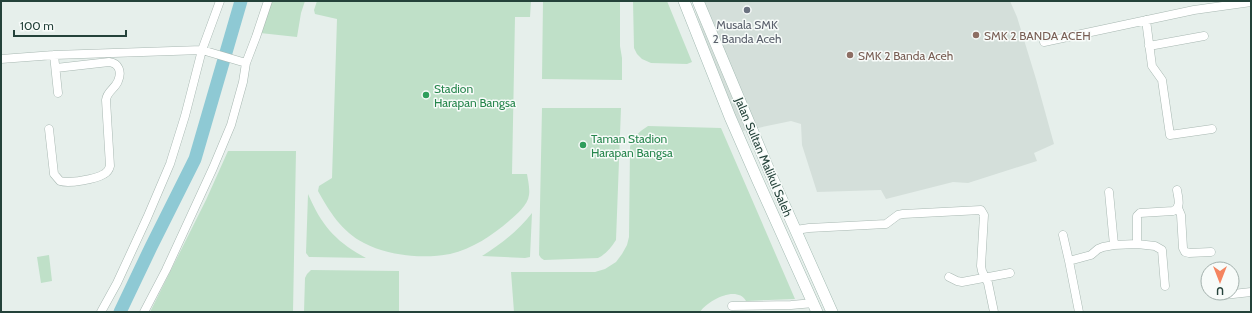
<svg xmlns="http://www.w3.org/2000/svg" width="1252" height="313" font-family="Cabin,sans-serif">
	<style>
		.built { fill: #d4dfda }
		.green { fill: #bfe0c8 }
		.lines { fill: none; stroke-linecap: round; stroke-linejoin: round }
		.river { stroke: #8ec9d4; stroke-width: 13 }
		.street-casing { stroke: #a8b8b2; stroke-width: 9 }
		.secondary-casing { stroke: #a4bbb3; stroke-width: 12 }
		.street { stroke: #fff; stroke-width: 8 }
		.secondary { stroke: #fff; stroke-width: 11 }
		.worship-dot { fill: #6b7280; stroke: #f7fbf9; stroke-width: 1.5 }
		.education-dot { fill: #8d6e63; stroke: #f7fbf9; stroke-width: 1.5 }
		.leisure-dot { fill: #2e9e5b; stroke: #f7fbf9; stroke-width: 1.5 }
		.labels { text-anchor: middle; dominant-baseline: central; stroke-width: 3; stroke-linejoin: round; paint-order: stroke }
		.worship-label { font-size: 12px; fill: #5b616d; stroke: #f7fbf9 }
		.education-label { font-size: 12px; fill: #785e54; stroke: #f7fbf9; text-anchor: start }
		.leisure-label { font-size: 12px; fill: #27864d; stroke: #f7fbf9; text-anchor: start }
		.street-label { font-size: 12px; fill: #24423a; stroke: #f7fbf9 }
	</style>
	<rect width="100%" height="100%" fill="#e6efeb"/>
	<path class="built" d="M 692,1 L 1010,1 L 1017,17 L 1036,79 L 1054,144 L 1034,153 L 1037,161 L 968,183 L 953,182 L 886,199 L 881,190 L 817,192 L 802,145 L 801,124 L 791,121 L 743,131 L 721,86 Z"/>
	<path class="green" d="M 271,1 L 305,1 L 301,13 L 297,37 L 260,33 Z
		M 317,1 L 531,1 L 530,17 L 515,17 L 512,174 L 527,174 C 528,180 530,189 529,195 C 528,205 516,215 509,221 C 493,235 472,249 450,254 C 423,259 389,256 364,243 C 342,232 329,211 318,191 L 319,186 L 332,178 L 337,19 L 315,14 L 314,10 Z
		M 543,1 L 620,1 L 620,46 L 622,58 L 622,80 L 542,79 Z
		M 633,1 L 667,1 L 692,62 L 687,64 L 651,63 L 642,59 L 637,54 L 634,48 Z
		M 542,108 L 621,108 L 616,240 C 611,248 606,254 598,258 L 544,260 L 541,258 L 539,255 Z
		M 648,126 L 721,128 L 795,299 L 746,301 C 737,285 708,300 700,312 L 514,312 L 511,272 L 595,272 L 605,269 L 616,262 L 622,254 L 627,245 L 629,237 L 630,147 C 633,136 639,132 648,126 Z
		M 228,151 L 296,151 L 293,312 L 150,312 L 206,200 Z
		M 308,194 C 322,226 335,241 366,258 L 312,257 L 309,257 L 306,253 Z
		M 532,213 L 530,257 L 525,258 L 482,256 C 501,244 518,231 532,213 Z
		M 49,255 L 52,281 L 41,283 L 37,257 Z
		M 311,270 L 399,271 L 399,312 L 304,312 L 305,278 L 307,274 Z"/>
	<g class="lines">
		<path class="river" d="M 120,312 L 151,247 L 195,159 L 241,1"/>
		<g class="street-casing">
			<path id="street" d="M 1146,20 L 1152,66 L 1162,80 L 1170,135 L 1212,129
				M 1044,42 L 1194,10 L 1251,2
				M 1149,46 L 1204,36
				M 54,55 L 58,93
				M 1,59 L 54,55 L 202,50 L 246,63
				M 49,129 L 54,174 L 60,181 C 69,184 96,179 104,174 C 108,172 109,170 110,166 L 106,100 C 107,91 115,89 118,81 C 122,72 119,63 109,62 L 56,68
				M 1109,192 L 1114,245
				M 1178,208 L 1181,215 L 1183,248 L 1185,252 L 1189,253 L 1211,252
				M 796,230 L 809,228 L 886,224 L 898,215 L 903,214 L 981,210 L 984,215 L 981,266 L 982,271 L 988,283 L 994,312
				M 1063,235 L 1069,261
				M 1137,244 L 1155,246 L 1162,250 L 1165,286
				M 949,277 L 957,281 L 962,282 L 1010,273
				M 1224,295 L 1251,292
				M 732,306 L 791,305 L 814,303
				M 101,312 L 117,283 L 147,218 L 170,164 L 185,116 L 202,50 L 220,1
				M 144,312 L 166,270 L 213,168 L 231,125 L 243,82 L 246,63 L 256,37 L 268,1
				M 1079,312 L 1069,261 L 1091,255 L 1098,249 L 1103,247 L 1114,245 L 1137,244 L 1137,216 L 1140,213 L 1173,211 C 1182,207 1178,198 1177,190"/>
		</g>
		<g class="secondary-casing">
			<path id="secondary" d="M 684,1 L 730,117 L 758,181 L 817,312
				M 698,1 L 771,175 L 832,312"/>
		</g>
		<use href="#street" class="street"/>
		<use href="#secondary" class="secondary"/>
	</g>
	<circle class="worship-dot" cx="747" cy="10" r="4"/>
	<g class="education-dot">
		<circle cx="976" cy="35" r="4"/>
		<circle cx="850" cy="55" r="4"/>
	</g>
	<g class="leisure-dot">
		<circle cx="426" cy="95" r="4"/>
		<circle cx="583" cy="145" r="4"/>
	</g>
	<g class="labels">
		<g class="worship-label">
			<text x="747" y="24">Musala SMK<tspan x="747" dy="14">2 Banda Aceh</tspan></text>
		</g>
		<g class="education-label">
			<text x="984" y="35">SMK 2 BANDA ACEH</text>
			<text x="858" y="55">SMK 2 Banda Aceh</text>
		</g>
		<g class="leisure-label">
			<text x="434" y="88">Stadion<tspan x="434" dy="14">Harapan Bangsa</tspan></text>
			<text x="591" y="138">Taman Stadion<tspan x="591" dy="14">Harapan Bangsa</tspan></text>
		</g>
		<g class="street-label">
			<text transform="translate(764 157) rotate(67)">Jalan Sultan Malikul Saleh</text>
		</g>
	</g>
	<rect width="1252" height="313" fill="none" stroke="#24423a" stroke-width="4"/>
	<g transform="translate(1220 281) rotate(180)"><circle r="19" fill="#f7fbf9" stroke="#a3b1ad"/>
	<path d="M0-3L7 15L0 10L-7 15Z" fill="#f4845f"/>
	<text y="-6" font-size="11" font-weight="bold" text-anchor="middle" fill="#24423a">U</text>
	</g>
	<path d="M14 30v6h112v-6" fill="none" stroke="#24423a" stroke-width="2"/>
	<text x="20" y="30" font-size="12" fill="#24423a" stroke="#f7fbf9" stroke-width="3" paint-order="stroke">100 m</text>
</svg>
